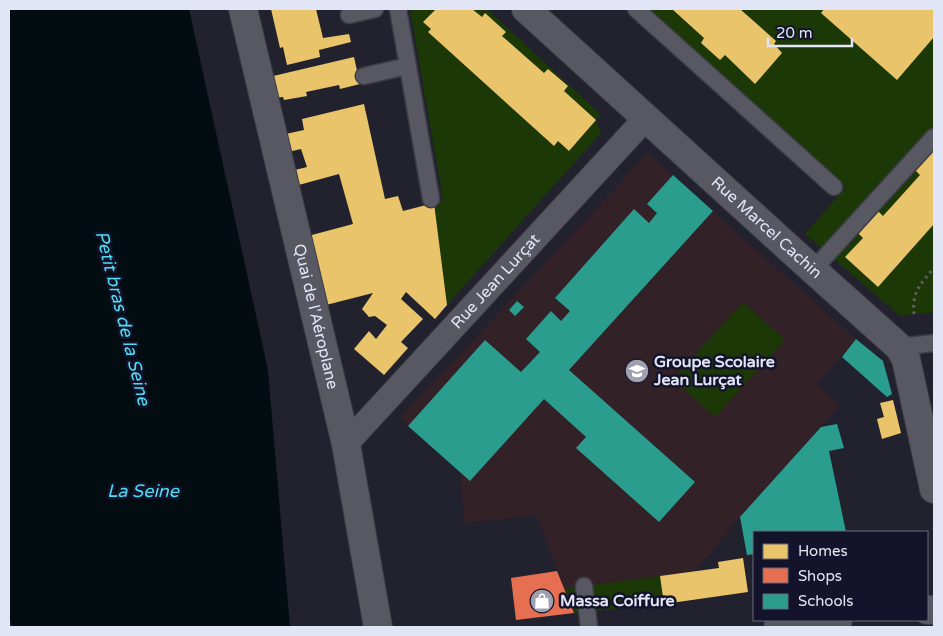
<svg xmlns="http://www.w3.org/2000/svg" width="943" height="636" font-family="'Varela Round',sans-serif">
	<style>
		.education { fill: #322127 }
		.green { fill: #1c3806 }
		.water { fill: #030d11 }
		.homes { fill: #e9c46a }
		.shops { fill: #e76f51 }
		.schools { fill: #2a9d8f }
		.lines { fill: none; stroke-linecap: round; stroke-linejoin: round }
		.service-casing { stroke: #3c3c47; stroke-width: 19 }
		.pedestrian-casing { stroke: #3c3c47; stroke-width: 26 }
		.minor-casing { stroke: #3c3c47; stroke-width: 30 }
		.secondary-casing { stroke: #3c3c47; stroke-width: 30 }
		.path { stroke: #5f5f69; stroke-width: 3; stroke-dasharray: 2.5 4; stroke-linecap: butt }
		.service { stroke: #575862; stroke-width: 16 }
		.pedestrian { stroke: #575862; stroke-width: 24 }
		.minor { stroke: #575862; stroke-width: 28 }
		.secondary { stroke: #575862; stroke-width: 28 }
		.labels { text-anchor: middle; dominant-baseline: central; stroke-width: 5; stroke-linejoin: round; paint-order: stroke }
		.street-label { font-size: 16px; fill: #e2e5f5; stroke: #13142b }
		.poi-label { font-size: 16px; font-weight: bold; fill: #e2e5f5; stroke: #13142b; text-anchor: start }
		.water-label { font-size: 18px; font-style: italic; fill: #4edcf2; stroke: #13142b }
	</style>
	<rect width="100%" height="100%" fill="#22222f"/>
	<path class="education" d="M 648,153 L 856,339 L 817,384 L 840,405 L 740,517 L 695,571 L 565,589 L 536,515 L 464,523 L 460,472 L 400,418 Z"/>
	<path class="green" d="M 410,9 L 487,9 L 601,115 L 596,120 L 601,133 L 447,305 L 434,203 L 443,200 Z
		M 647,9 L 934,9 L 934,312 L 900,316 L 805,234 L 846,187 Z
		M 743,302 L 785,340 L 715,417 L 673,379 Z
		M 660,576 L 664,604 L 574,613 L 565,589 Z"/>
	<path class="water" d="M 9,9 L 189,9 L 268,370 L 290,627 L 12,627 L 9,616 Z"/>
	<path class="homes" d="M 271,9 L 316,9 L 323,38 L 349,34 L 351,42 L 319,50 L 320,57 L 287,65 L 283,47 L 280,48 Z
		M 436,9 L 472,9 L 482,17 L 485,13 L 506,32 L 502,36 L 544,73 L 548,69 L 568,86 L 564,91 L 596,120 L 569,151 L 558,141 L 554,146 L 428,32 L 431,29 L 423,22 Z
		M 672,9 L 740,9 L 776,41 L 774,44 L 782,53 L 755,84 L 725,55 L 720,60 L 701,43 L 704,38 Z
		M 824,9 L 934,9 L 934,37 L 897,80 L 821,13 Z
		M 354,57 L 360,84 L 340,89 L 339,85 L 306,92 L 307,96 L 284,100 L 283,97 L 273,98 L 269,77 Z
		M 364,104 L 385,199 L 398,196 L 403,211 L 434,203 L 447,305 L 435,319 L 406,292 L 401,299 L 423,319 L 401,342 L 408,348 L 384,375 L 354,349 L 369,331 L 376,339 L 387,325 L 375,316 L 369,317 L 362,309 L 373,293 L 326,305 L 308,236 L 353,224 L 339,174 L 295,186 L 291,171 L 307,167 L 301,149 L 288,152 L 281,135 L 304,130 L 302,119 Z
		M 934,149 L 934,224 L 878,287 L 845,257 L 863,238 L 858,233 L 878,211 L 883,216 L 920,175 L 915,170 Z
		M 893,400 L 901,433 L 882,439 L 877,419 L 884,417 L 880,403 Z
		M 743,558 L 748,592 L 664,604 L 660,576 L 719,568 L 718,562 Z"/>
	<path class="shops" d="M 557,571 L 574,613 L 516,620 L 511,578 Z"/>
	<path class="schools" d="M 673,175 L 713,211 L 569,370 L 695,482 L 659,522 L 576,448 L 586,437 L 544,399 L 470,481 L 408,426 L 485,340 L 521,372 L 540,352 L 526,339 L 551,311 L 561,321 L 570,311 L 555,298 L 634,209 L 649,223 L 657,213 L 647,204 Z
		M 517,301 L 524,307 L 515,316 L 509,310 Z
		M 856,339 L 883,361 L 892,394 L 887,397 L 842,357 Z
		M 837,424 L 844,448 L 829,451 L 846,532 L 754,532 L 754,554 L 747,555 L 740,517 L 821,427 Z"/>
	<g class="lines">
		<g class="service-casing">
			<path id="service" d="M 398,9 L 431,199
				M 636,9 L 834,187
				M 349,15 L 375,9
				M 364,76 L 408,66
				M 813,270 L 934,137
				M 899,347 L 934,343
				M 584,586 L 589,627"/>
		</g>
		<g class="pedestrian-casing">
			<g id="pedestrian">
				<path id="s1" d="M 346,444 L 646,118"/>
			</g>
		</g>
		<g class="minor-casing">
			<g id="minor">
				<path id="s2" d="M 243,9 L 346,444 L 378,627"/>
				<path id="s3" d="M 526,9 L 813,270 L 899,347 L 906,359 L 934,489"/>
			</g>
		</g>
		<g class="secondary-casing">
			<path id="secondary" d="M 927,610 L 934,610
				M 778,627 L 838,620"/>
		</g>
		<path class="path" d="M 914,314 C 912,291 920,285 934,268"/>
		<use href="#service" class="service"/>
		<use href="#pedestrian" class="pedestrian"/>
		<use href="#minor" class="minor"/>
		<use href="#secondary" class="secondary"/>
	</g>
	<defs>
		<g id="school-disc" transform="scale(1.25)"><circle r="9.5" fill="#9fa1b0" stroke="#13142b"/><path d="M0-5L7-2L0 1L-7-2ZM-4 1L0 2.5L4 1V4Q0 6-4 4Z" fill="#fff"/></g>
		<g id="shop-disc" transform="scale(1.25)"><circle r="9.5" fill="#9fa1b0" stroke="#13142b"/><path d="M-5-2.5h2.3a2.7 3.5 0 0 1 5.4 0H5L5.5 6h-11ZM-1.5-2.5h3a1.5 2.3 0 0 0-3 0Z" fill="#fff"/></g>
	</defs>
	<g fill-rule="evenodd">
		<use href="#school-disc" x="637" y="371"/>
		<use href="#shop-disc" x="542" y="601"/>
	</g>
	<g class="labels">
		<g class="street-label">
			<text stroke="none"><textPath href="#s3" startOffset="325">Rue Marcel Cachin</textPath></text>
			<text stroke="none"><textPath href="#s1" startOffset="221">Rue Jean Lurçat</textPath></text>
			<text stroke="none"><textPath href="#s2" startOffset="316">Quai de l'Aéroplane</textPath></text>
		</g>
		<g class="poi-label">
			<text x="654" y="362">Groupe Scolaire<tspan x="654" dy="18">Jean Lurçat</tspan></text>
			<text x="560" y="601">Massa Coiffure</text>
		</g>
		<g class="water-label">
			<text transform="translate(123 318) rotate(76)">Petit bras de la Seine</text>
			<text x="143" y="491">La Seine</text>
		</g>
	</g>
	<rect width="943" height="636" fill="none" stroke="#e2e5f5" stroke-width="20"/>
	<rect x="753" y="531" width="175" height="90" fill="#13142b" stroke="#66687c"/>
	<rect x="763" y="544" width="25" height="15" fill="#e9c46a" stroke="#66687c"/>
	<text x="798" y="556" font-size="15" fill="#e2e5f5">Homes</text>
	<rect x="763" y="568" width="25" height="15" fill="#e76f51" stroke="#66687c"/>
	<text x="798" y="581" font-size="15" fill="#e2e5f5">Shops</text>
	<rect x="763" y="594" width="25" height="15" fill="#2a9d8f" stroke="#66687c"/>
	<text x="798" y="606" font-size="15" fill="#e2e5f5">Schools</text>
	<path d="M768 38v8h84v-8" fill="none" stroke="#e2e5f5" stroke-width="2.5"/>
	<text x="776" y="38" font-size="15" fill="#e2e5f5" stroke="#13142b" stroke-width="4" paint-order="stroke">20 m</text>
</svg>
